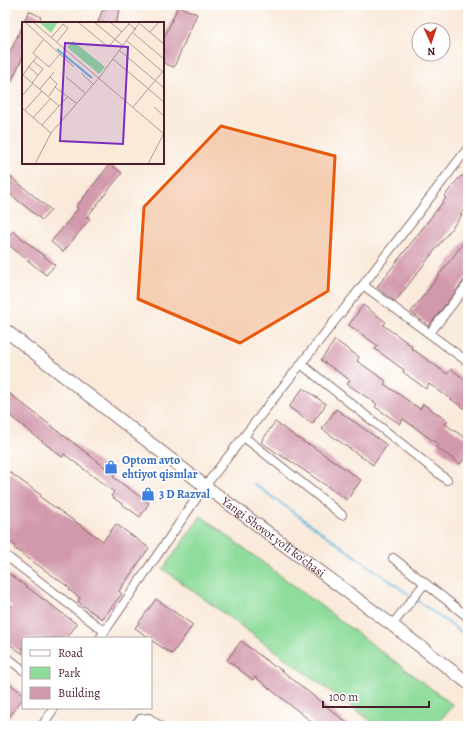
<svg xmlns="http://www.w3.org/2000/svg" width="473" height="731" font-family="Alegreya,serif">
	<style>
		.green { fill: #8fdd9c; stroke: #6c7e64 }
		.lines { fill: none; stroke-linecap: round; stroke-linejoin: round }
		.stream { stroke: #61b7de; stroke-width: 2 }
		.building { fill: #d299ac }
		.minor-casing { stroke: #876668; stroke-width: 10 }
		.primary-casing { stroke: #876668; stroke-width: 14 }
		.minor { stroke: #fff; stroke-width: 8 }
		.primary { stroke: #fff; stroke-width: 12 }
		.marked { fill: #e8590c; fill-opacity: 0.2; stroke: #e8590c; stroke-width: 3; stroke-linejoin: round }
		.labels { text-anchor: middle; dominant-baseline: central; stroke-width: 3.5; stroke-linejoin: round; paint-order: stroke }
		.shop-label { font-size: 12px; font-weight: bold; fill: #366cbe; stroke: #fff; text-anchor: start }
		.street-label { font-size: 12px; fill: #4a1f2b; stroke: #fff }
		.inset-river { fill: none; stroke: #61b7de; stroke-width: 2 }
		.inset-road { fill: none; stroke: #b39994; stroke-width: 1 }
		.view { fill: #7b2cbf; fill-opacity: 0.15; stroke: #7b2cbf; stroke-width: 2 }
		.inset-edge { fill: none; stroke: #4a1f2b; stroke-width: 2 }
	</style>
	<rect width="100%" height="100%" fill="#fff"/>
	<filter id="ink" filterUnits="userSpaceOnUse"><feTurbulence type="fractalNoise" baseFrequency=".025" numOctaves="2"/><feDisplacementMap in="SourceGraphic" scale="8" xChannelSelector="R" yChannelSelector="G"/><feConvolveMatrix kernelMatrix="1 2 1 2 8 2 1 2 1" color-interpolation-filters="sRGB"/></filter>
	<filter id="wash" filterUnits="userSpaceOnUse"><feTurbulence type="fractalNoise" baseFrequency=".012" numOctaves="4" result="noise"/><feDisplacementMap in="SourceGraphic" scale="16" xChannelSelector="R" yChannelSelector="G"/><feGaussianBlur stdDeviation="0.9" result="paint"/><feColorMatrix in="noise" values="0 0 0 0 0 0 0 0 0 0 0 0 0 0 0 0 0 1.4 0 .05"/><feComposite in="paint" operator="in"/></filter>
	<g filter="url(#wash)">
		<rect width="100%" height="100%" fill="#f9eada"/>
		<path class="green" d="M 201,516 L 453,705 L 435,726 L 378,726 L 163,569 Z"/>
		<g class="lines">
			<path class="stream" d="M 254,484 L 411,596
				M 415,599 L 468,637"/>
		</g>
		<g id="blocks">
			<path class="building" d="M 107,5 L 122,5 L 117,17 L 118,17 L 116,23 L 101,23 L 98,22 L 102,11 L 104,11 Z
				M 178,6 L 197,14 L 174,67 L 163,63 L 163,41 Z
				M 29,11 L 41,17 L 38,23 L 23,23 Z
				M 23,24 L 23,56 L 5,95 L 5,63 Z
				M 110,164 L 122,173 L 87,217 L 90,219 L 63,252 L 51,242 L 78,209 L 76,207 Z
				M 468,169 L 468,204 L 460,214 L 462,215 L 395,302 L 377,287 L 446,198 L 444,197 L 453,185 L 461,176 L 462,177 Z
				M 5,172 L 51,210 L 42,220 L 5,190 Z
				M 13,231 L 55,265 L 46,275 L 5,242 L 5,241 Z
				M 468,237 L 468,275 L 429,326 L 411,312 Z
				M 363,305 L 386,322 L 383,325 L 412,346 L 411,348 L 447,374 L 451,369 L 468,382 L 468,411 L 429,384 L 426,389 L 403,372 L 404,370 L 375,349 L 378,346 L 349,325 Z
				M 335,340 L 359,357 L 357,361 L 386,381 L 384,384 L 420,409 L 423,404 L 448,421 L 445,424 L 468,440 L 468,453 L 460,464 L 436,447 L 438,444 L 403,419 L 400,424 L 375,407 L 377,404 L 347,384 L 350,380 L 321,360 Z
				M 303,388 L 326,404 L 312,424 L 289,407 Z
				M 5,390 L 115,475 L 113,477 L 149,503 L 140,517 L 111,496 L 114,492 L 64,454 L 62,457 L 5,412 Z
				M 336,409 L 387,445 L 373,465 L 322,429 Z
				M 275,422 L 308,445 L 309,444 L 361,480 L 347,500 L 286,458 L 286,459 L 261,442 Z
				M 5,469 L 41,495 L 40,497 L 103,541 L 116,524 L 149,548 L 119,591 L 122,594 L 102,619 L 78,602 L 80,598 L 69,590 L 70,588 L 14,548 L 15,546 L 5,539 Z
				M 5,571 L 77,624 L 67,638 L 23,638 L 23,654 L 5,641 L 5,615 L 12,606 L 5,601 Z
				M 156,599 L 193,625 L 172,654 L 151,640 L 151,638 L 149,638 L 135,628 Z
				M 241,641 L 275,667 L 276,666 L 351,726 L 317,726 L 255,677 L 253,680 L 227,660 Z
				M 5,680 L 23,694 L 23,698 L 5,723 Z"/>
		</g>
	</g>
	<g filter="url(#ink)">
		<use href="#blocks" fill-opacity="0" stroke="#876668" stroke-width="1"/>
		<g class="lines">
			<g class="minor-casing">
				<path id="minor" d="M 363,285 L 468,362
					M 430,333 L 468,284
					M 301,364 L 447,480
					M 244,437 L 342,515
					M 5,555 L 104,631
					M 393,558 L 468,617
					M 392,625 L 425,583
					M 100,638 L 205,486 L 363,285 L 468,148
					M 5,656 L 23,670
					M 42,726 L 54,708
					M 134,726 L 140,719 L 149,718 L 160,726"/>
			</g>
			<g class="primary-casing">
				<g id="primary">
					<path id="s1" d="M 5,330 L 205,486 L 392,625 L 468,683"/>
				</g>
			</g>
			<use href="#minor" class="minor"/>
			<use href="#primary" class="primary"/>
		</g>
	</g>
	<path class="marked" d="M 221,126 L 335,156 L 328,291 L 240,343 L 138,299 L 144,207 Z"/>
	<defs>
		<g id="shop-bare" transform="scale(1.08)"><path d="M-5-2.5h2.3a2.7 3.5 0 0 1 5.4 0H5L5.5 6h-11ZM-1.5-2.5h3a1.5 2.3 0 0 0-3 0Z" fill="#3f7fe0" stroke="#fff" stroke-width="2.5" paint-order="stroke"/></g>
	</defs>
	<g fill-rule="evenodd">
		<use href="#shop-bare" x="111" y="467"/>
		<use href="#shop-bare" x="148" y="494"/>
	</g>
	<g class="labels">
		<g class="shop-label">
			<text x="122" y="460">Optom avto<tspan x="122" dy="14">ehtiyot qismlar</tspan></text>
			<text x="159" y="494">3 D Razval</text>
		</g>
		<g class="street-label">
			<text stroke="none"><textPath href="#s1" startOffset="339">Yangi Shovot yo'li ko'chasi</textPath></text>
		</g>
	</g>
	<g transform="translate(22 22)">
		<rect width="142" height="142" fill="#f9eada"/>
		<path d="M 17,0 L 36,0 L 29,11 ZM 51,19 L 83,45 L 77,52 L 45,25 Z" fill="#8fdd9c"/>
		<path class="inset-river" d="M 35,27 L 70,56"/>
		<path class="inset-road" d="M 3,0 L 52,45M 11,0 L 142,112M 56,0 L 86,25 L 107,2M 72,0 L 101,24M 88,0 L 100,10M 105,0 L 114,8M 118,2 L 142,22M 128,10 L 137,0M 111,11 L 142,37M 29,16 L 41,2 L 46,6 L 35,20M 21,18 L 11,31 L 27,45 L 38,32M 105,19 L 142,51M 97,28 L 142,66M 91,37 L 142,80M 6,44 L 16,53M 59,51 L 71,62M 1,53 L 37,84M 0,54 L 15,34M 44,55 L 63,71M 10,61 L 21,47 L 11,39M 33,65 L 54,81M 18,67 L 32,50M 0,74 L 11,61M 27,74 L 35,62 L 28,55M 111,85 L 142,48M 132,85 L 142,94M 0,86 L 29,111M 3,88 L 20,69M 11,96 L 29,76M 20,103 L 46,74M 13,142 L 29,111 L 77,56 L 118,0M 126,142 L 142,111"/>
		<path class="view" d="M 43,21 L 106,25 L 101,122 L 38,119 Z"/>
		<rect width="142" height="142" class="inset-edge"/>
	</g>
	<rect width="473" height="731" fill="none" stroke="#fff" stroke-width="20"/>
	<rect x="22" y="637" width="130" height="72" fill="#ffffff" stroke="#b7a5aa"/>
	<rect x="30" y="650" width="20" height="6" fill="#ffffff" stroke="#b7a5aa"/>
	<text x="58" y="657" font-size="12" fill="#4a1f2b">Road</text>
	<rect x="30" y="667" width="20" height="12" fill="#8fdd9c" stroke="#b7a5aa"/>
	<text x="58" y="677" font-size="12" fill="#4a1f2b">Park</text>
	<rect x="30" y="687" width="20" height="12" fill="#d299ac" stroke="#b7a5aa"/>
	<text x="58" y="697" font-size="12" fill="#4a1f2b">Building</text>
	<g transform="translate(431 42) rotate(177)"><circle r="19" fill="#ffffff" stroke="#b7a5aa"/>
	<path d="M0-3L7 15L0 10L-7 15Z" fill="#c8321e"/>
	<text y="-6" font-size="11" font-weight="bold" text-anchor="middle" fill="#4a1f2b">N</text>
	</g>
	<path d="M323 701v6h106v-6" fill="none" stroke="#4a1f2b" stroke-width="2"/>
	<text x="329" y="701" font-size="12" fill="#4a1f2b" stroke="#ffffff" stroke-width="3" paint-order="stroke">100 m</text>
</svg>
